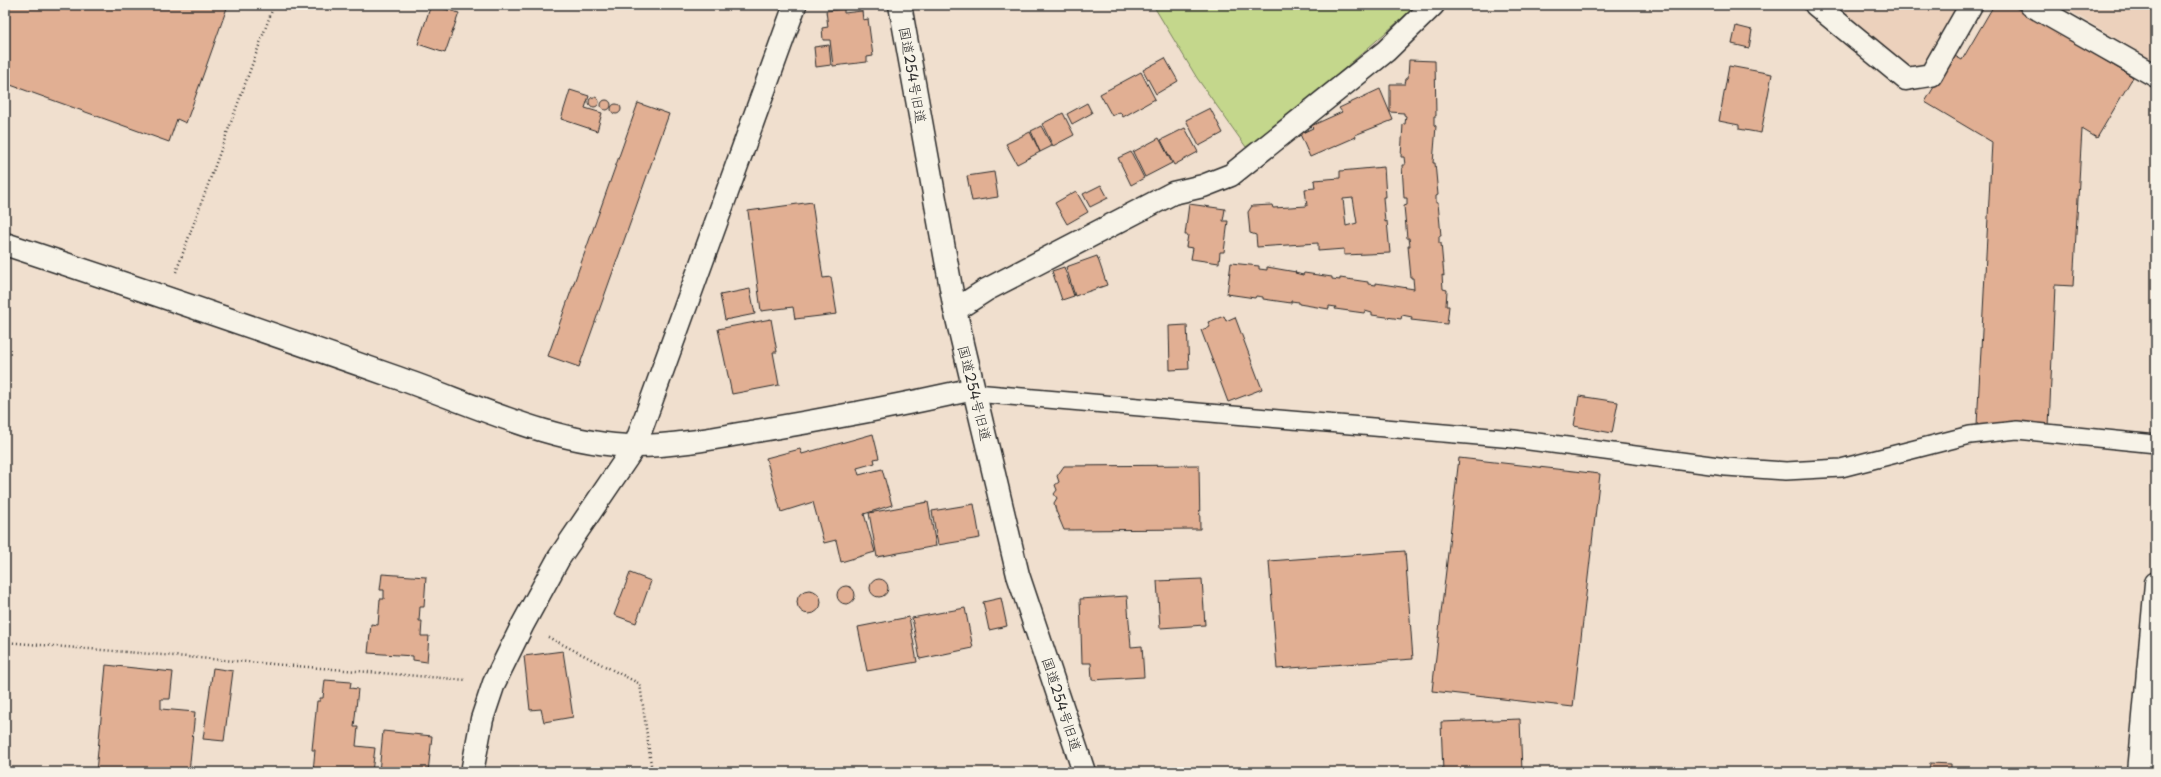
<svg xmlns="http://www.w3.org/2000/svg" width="2161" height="777" font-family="'Playpen Sans','Klee One',sans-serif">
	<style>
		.built { fill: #ecd1bc }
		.green { fill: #c4d78c; stroke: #78815c }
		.building { fill: #e1af93; stroke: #2b2b2b; fill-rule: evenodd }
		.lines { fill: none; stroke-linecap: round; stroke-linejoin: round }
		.service-casing { stroke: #2b2b2b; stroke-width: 20 }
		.minor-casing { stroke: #2b2b2b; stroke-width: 25 }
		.tertiary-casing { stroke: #2b2b2b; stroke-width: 25 }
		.secondary-casing { stroke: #2b2b2b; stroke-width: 25 }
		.path { stroke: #2b2b2b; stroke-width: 2.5; stroke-dasharray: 1 3; stroke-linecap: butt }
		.service { stroke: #f7f3e8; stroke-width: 17 }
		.minor { stroke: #f7f3e8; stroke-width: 22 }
		.tertiary { stroke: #f7f3e8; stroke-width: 22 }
		.secondary { stroke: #f7f3e8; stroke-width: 22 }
		.labels { text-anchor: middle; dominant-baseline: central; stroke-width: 3; stroke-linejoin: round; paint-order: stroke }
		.street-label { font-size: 14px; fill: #2b2b2b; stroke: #f7f3e8 }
	</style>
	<rect width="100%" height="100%" fill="#f0dfce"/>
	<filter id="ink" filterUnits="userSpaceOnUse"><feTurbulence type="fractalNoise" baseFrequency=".025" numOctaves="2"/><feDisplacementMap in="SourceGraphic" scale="8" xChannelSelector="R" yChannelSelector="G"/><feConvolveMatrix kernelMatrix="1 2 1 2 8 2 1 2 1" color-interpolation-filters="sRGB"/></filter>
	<g filter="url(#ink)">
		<path class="built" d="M 1832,5 L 1960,5 L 1925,65 L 1905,70 Z
			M 2060,5 L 2156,5 L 2156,62 Z"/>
		<path class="green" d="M 1153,5 L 1417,5 L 1312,97 L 1246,147 L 1197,78 Z"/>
		<path class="building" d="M 5,5 L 228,5 L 186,123 L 177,119 L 169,142 L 5,83 Z
			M 431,5 L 459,13 L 445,53 L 418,44 Z
			M 1994,5 L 2011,5 L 2133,77 L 2097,138 L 2082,129 L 2073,286 L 2055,285 L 2049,427 L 1977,425 L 1992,142 L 1925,102 L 1953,55 L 1962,60 Z
			M 844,9 L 844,13 L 862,11 L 863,20 L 868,19 L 873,56 L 867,57 L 867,62 L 833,66 L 830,40 L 823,40 L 822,28 L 828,27 L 826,11 Z
			M 1736,26 L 1752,30 L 1749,48 L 1732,44 Z
			M 829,45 L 831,65 L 816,67 L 814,47 Z
			M 1165,58 L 1178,81 L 1156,94 L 1143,70 Z
			M 1409,60 L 1435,61 L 1436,116 L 1434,116 L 1434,125 L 1436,126 L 1433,163 L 1435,163 L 1438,195 L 1436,196 L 1436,203 L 1438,203 L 1441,236 L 1439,236 L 1439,243 L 1441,243 L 1444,276 L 1442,275 L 1443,289 L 1447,290 L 1446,306 L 1449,306 L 1447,324 L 1411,320 L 1412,317 L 1402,315 L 1401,319 L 1372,315 L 1372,313 L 1365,311 L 1364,313 L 1335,309 L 1336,307 L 1329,306 L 1329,309 L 1299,304 L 1299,302 L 1291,301 L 1291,303 L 1263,299 L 1263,297 L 1256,296 L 1255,298 L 1227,294 L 1231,263 L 1259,266 L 1259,269 L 1267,270 L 1267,267 L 1296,272 L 1295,273 L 1303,275 L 1304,273 L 1332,277 L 1332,279 L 1340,280 L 1340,278 L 1368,282 L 1368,284 L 1376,285 L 1376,283 L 1414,289 L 1413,278 L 1411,278 L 1408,246 L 1410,246 L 1409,238 L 1407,238 L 1404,206 L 1407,205 L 1407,198 L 1404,198 L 1402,165 L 1405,165 L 1404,157 L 1401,157 L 1403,124 L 1405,124 L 1406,116 L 1404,115 L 1404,113 L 1390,112 L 1390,84 L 1405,84 L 1406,79 L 1408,78 Z
			M 1729,66 L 1772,74 L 1761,133 L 1739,129 L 1739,125 L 1719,121 Z
			M 1141,72 L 1155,99 L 1123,117 L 1120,112 L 1112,116 L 1100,94 Z
			M 1380,89 L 1393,120 L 1355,135 L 1356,137 L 1310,157 L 1300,134 L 1313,128 L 1311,126 L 1342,112 L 1339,108 Z
			M 570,90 L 589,96 L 585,108 L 602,113 L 597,131 L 561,119 Z
			M589 102a5 5 0 1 1 10 0a5 5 0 1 1-10 0Z
			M601 105a5 5 0 1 1 10 0a5 5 0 1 1-10 0Z
			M 638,103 L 669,114 L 579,367 L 548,356 Z
			M 1087,103 L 1092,113 L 1072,124 L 1067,114 Z
			M611 109a5 5 0 1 1 10 0a5 5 0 1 1-10 0Z
			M 1210,108 L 1223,133 L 1199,146 L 1186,120 Z
			M 1063,113 L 1074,135 L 1053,146 L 1042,124 Z
			M 1041,126 L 1052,146 L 1040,152 L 1031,131 Z
			M 1185,128 L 1198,152 L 1174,165 L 1161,140 Z
			M 1030,132 L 1040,152 L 1017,164 L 1006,144 Z
			M 1159,138 L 1172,163 L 1145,177 L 1133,152 Z
			M 1131,152 L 1144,178 L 1131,185 L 1118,158 Z
			M 1384,167 L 1386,197 L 1383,197 L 1385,222 L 1387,221 L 1390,253 L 1344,255 L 1344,249 L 1318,251 L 1318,243 L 1257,247 L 1256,235 L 1250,233 L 1248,212 L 1252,206 L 1272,205 L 1273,208 L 1307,206 L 1305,189 L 1315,188 L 1314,180 L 1340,178 L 1340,171 ZM 1353,198 L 1357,223 L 1346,226 L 1343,199 Z
			M 994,172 L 998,197 L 972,201 L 967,176 Z
			M 1101,185 L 1108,198 L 1090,207 L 1083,194 Z
			M 1076,191 L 1088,212 L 1067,224 L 1055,203 Z
			M 812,202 L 823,278 L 831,277 L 837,314 L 795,319 L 793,307 L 761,311 L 748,211 Z
			M 1189,204 L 1225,209 L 1223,221 L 1228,221 L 1224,252 L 1220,252 L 1219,263 L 1191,259 L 1193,248 L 1186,247 L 1188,235 L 1185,235 Z
			M 1097,256 L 1107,285 L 1075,296 L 1066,267 Z
			M 1064,267 L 1074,296 L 1062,300 L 1052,271 Z
			M 750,289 L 755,314 L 725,320 L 720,295 Z
			M 1224,316 L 1226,321 L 1235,317 L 1262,389 L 1228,402 L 1201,330 L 1210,327 L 1208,322 Z
			M 771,319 L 777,352 L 773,352 L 779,385 L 732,394 L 718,329 Z
			M 1187,325 L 1189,369 L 1170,370 L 1169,326 Z
			M 1579,396 L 1618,402 L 1612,433 L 1574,426 Z
			M 873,434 L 879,458 L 874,459 L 875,463 L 857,468 L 859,475 L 882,469 L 892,505 L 864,514 L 875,552 L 841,562 L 836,540 L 824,543 L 813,502 L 781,512 L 766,458 L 800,449 L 802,454 Z
			M 1459,458 L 1600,474 L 1573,707 L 1432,691 Z
			M 1199,465 L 1200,529 L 1064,530 L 1056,511 L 1054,503 L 1057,498 L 1054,494 L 1057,490 L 1055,485 L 1059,482 L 1057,476 L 1064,466 Z
			M 928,502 L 936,546 L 877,557 L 869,513 Z
			M 974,504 L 980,538 L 938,545 L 932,511 Z
			M 1405,551 L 1413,659 L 1277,669 L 1269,561 Z
			M 630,573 L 651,581 L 636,623 L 614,615 Z
			M 382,574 L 426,577 L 424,607 L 420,607 L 419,621 L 422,621 L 421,636 L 429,636 L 427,662 L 413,660 L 413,656 L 368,653 L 371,624 L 378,625 L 380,599 L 384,599 L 384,590 L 380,590 Z
			M 1202,579 L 1205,625 L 1160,628 L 1157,581 Z
			M870 588a9 9 0 1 1 18 0a9 9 0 1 1-18 0Z
			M837 595a9 9 0 1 1 18 0a9 9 0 1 1-18 0Z
			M797 602a12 12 0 1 1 24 0a12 12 0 1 1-24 0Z
			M 1127,596 L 1131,647 L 1142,646 L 1144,677 L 1092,680 L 1091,663 L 1082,663 L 1080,599 Z
			M 1001,598 L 1007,626 L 989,630 L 983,602 Z
			M 965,608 L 973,648 L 920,659 L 912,618 Z
			M 909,617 L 917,662 L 867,671 L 858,627 Z
			M 563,651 L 573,717 L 544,722 L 541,709 L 530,710 L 524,656 Z
			M 106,665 L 173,672 L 170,699 L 161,699 L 161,709 L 195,712 L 189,772 L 96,772 Z
			M 213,668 L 233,671 L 224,741 L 203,739 Z
			M 325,680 L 351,682 L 350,688 L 358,689 L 354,727 L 358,727 L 356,746 L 375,748 L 372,772 L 313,772 L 315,750 L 312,750 L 317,701 L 320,701 L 320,698 L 323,698 Z
			M 1520,719 L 1522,772 L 1443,772 L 1441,722 Z
			M 383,731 L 432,736 L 428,772 L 379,772 Z
			M 1930,763 L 1951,764 L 1951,772 L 1929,772 Z"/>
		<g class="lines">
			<g class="service-casing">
				<path id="service" d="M 975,393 L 1514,439 L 1726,467 L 1786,471 L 1841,468 L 1970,435 L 2017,430 L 2156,444"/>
			</g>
			<g class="minor-casing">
				<path id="minor" d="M 1816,5 L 1906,79 L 1931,75 L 1971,5
					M 2031,5 L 2156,76
					M 955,310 L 986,290 L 1173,193 L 1203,186 L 1231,175 L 1386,51 L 1433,5
					M 472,772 L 482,719 L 494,683 L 523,624 L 559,558 L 635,446 L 795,5"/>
			</g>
			<g class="tertiary-casing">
				<path id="tertiary" d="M 900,5 L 955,310 L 1018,575 L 1084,772
					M 5,244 C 136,287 267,332 398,378 C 473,404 555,445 635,446 C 675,446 716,438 756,431 C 829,419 902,405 974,389"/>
			</g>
			<g class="secondary-casing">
				<path id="secondary" d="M 2139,772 L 2156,583"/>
			</g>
			<path class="path" d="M 176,272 L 274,5
				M 548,637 L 640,684 L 652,772
				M 5,642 L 466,680"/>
			<use href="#service" class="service"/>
			<use href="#minor" class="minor"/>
			<use href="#tertiary" class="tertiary"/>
			<use href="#secondary" class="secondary"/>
		</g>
	</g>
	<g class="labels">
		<g class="street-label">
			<text transform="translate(913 75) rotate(80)">国道254号旧道</text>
			<text transform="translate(975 393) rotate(76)">国道254号旧道</text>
			<text transform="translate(1062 704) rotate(72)">国道254号旧道</text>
		</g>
	</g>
	<rect width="2161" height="777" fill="none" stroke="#f7f3e8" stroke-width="20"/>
	<rect x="10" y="10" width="2141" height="757" fill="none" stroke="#2b2b2b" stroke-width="1.5" filter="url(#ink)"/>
</svg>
